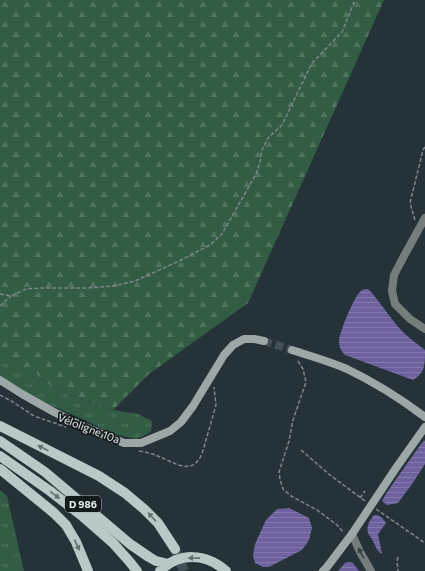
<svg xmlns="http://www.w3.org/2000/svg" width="425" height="571" font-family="Commissioner,sans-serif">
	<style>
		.grass { fill: url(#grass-tufts) }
		.forest { fill: url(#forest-firs) }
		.water { fill: url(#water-rules) }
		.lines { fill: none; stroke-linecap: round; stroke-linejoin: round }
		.secondary-tunnel { stroke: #424f54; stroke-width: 8; stroke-dasharray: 8 4; stroke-linecap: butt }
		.primary-tunnel { stroke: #424f54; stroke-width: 10; stroke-dasharray: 10 5; stroke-linecap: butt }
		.path { stroke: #7b878c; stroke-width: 1.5; stroke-dasharray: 4 2; stroke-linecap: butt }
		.street { stroke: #757d7c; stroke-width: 8 }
		.secondary { stroke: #9ba8a7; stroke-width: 8 }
		.primary { stroke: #b9c9c8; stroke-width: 10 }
		.oneway { fill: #667272 }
		.oneway2 { fill: #363d3e }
		.labels { text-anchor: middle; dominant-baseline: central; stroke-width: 3.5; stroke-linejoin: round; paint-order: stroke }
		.shield { fill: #141a1c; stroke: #a5adb0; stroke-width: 1 }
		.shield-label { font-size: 10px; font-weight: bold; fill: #e3ecf0 }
		.street-label { font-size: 11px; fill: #e3ecf0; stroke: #141a1c }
	</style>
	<defs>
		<pattern id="grass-tufts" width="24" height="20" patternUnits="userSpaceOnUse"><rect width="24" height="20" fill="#325c43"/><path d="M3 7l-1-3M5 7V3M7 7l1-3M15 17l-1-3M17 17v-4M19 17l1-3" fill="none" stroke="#50745e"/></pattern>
		<pattern id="forest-firs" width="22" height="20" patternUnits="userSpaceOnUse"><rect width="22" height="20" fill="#325c43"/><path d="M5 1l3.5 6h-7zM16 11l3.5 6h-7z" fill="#50745e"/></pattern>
		<pattern id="water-rules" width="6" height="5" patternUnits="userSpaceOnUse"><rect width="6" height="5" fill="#6e629e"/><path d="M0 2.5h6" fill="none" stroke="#8379ac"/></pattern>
	</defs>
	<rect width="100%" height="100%" fill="#253339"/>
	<path class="grass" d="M 0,333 L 36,374 L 52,387 L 72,396 L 113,410 L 138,414 L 152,421 L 151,432 L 145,435 L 136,439 L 106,432 L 106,431 L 83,419 L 43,402 L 0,377 Z
		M 0,490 L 7,496 L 24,571 L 0,571 Z"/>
	<path class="forest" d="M 0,0 L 384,0 L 248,303 L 149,374 L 113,410 L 72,396 L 52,387 L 36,374 L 11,360 L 0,359 Z"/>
	<path class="water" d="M 368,289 C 381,302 390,319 403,332 C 410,339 418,344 425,350 C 425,365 425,373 413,380 L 345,355 C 341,351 339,347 339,341 C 339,333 355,294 362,290 C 363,289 366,289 368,289 Z
		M 425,440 L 425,464 L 412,484 L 398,503 L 387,505 L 382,501 L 387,492 L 421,444 Z
		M 289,508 L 309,518 L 312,528 L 309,540 L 302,550 L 269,567 L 263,567 L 255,563 L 253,556 L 255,544 L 266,520 L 277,509 Z
		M 374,515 C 380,515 383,518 386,523 L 378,534 L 382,554 C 377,551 376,547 373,541 C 372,538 369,536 368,533 C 366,526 370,520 374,515 Z
		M 349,562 L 353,563 L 359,571 L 338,571 L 345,563 Z"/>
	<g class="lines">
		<path class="secondary-tunnel" d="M 264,341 L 292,350"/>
		<path class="primary-tunnel" d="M 175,549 L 184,571"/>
		<path class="path" d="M 415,220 L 410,203 L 423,150 L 425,147
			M 0,294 L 11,296 L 26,289 L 41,288 L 87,288 L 113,286 L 135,281 L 179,261 L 210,245 L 222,234 L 256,174 L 260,162 L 262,150 L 268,138 L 282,125 L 312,63 L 342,32 L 355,0
			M 0,306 L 11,296
			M 298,361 L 303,369 L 306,382 L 293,420 L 289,441 L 279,472 L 280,479 L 283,489 L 291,496 L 317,510 L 337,525 L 344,533
			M 0,395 L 13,402 L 34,416 L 66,427
			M 301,450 L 330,475 L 365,501
			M 139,451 C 145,452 150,453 155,455 C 173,461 191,478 202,454 L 216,405 L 214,387
			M 360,498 L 365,491
			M 376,509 L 425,543
			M 398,557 L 397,561 L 398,571"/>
		<path class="street" d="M 425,218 L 404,256 L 394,275 L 392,291 L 395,304 L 410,319 L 425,329
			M 352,534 L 360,552 L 371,571"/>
		<path class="secondary" d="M 292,350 C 310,356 329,361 347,369 C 374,382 401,399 425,417
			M 0,380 L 22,394 L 54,412 L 82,426 L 124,443 L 141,443 L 170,431 L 181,422 L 193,406 L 224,355 L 233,345 L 244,339 L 254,339 L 264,341
			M 323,571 L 327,567 L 352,534 L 396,468 L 425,427"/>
		<path class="primary" d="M 0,426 L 99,476 L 125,493 L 144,509 L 158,523 L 175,549
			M 0,441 L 45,472 L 130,544 L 149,557 L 156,561 L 168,564
			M 0,456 L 50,491 L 81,515 L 113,543 L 129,561 L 137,571
			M 0,469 L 54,513 L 66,525 L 76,542 L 88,571
			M 160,571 C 179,552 206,553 226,571"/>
	</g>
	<defs><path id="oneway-solid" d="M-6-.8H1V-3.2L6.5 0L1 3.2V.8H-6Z"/></defs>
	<g class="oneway">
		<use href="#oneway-solid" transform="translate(43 448) rotate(-153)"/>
		<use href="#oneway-solid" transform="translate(55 495) rotate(38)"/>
		<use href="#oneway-solid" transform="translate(152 517) rotate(-133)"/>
		<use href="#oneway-solid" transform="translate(77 545) rotate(65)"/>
		<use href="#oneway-solid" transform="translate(194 558) rotate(-179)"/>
	</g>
	<use class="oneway2" href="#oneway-solid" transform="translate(361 553) rotate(-118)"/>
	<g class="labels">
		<rect class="shield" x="65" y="496" width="36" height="16" rx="3"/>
		<g class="shield-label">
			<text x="83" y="504">D 986</text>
		</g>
		<g class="street-label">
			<text transform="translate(89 428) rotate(21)">Véloligne 10a</text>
		</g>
	</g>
</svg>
